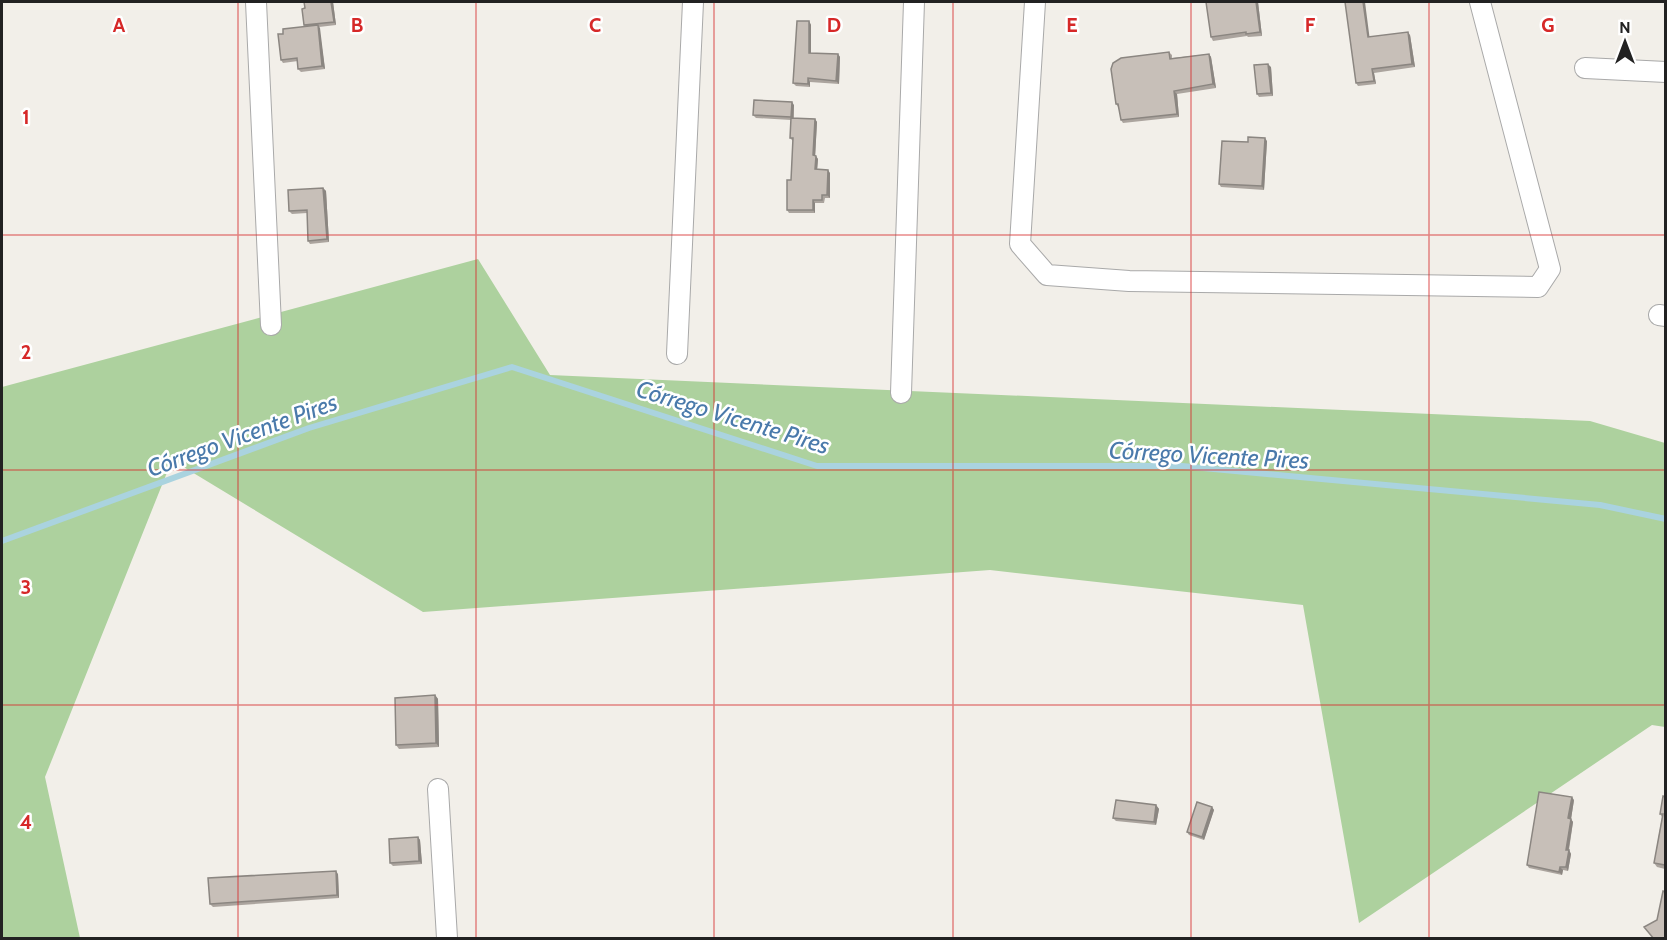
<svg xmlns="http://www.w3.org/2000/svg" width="1667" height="940" font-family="Cabin,sans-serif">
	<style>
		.forest { fill: #add19e }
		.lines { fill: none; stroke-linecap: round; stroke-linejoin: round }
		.stream { stroke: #aad3df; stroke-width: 6 }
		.minor-casing { stroke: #a9a9a9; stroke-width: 22 }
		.minor { stroke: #fff; stroke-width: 20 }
		.wall { fill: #aba49e }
		.shaded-wall { fill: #8b8681 }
		.building { fill: #c7bfb8; stroke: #8b8681; stroke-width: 1.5 }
		.grid { fill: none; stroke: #d62828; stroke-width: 1.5; stroke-opacity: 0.55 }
		.labels { text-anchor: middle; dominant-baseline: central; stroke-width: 5; stroke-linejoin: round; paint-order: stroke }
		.water-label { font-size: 24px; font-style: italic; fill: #4a7aab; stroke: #fff }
		.grid-label { font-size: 20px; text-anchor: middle; font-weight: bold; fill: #d62828; stroke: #fff; stroke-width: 5; stroke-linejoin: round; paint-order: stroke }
	</style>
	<rect width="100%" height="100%" fill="#f2efe9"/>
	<path class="forest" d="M 478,259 L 550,375 L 1590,421 L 1665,443 L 1665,727 L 1652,725 L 1359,923 L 1303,605 L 990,570 L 423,612 L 172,460 L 45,777 L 80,938 L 2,938 L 2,387 Z"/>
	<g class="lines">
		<path class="stream" d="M 2,541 L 309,428 L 512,367 L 817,466 L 1182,466 L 1600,505 L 1666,519"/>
		<g class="minor-casing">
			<path id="minor" d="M 256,2 L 271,325
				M 1035,2 L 1020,244 L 1047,275 L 1129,281 L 1538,287 L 1550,269 L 1480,2
				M 1585,68 L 1666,72
				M 1659,315 L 1666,316
				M 677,354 L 693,2
				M 901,393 L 914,2
				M 438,789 L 447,938"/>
		</g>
		<use href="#minor" class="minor"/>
	</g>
	<path class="wall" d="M 304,2 L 333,2 L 336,25 L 319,27 L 325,69 L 301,72 L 298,69 L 298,61 L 283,63 L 281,60 L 305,27 L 304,25 Z
		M 1203,2 L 1258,2 L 1262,36 L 1248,37 L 1247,36 L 1213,41 L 1211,37 L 1206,3 L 1204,3 Z
		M 809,21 L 811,25 L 811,53 L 838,54 L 840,57 L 839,84 L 810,82 L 810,87 L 796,86 L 793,83 Z
		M 1410,35 L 1415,67 L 1374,73 L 1376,84 L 1358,86 L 1356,83 L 1370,37 Z
		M 1169,52 L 1172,55 L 1172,58 L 1209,54 L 1211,57 L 1216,88 L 1177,94 L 1179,117 L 1123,123 L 1121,120 L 1119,108 L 1116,104 Z
		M 1271,67 L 1273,96 L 1259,97 L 1257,94 Z
		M 794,105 L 794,118 L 815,119 L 817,122 L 815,156 L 818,159 L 817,169 L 830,173 L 830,198 L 825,198 L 824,203 L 815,203 L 815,213 L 789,213 L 787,210 L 791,180 L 793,141 L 790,138 L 791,120 L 756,118 L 753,115 Z
		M 1267,141 L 1264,190 L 1221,187 L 1219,184 L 1248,142 Z
		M 323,188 L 326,191 L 329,242 L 310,244 L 308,241 L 307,213 L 292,214 L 289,211 Z
		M 435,695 L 438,699 L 439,747 L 399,749 L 396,745 Z
		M 1665,797 L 1665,869 L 1657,867 L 1654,863 L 1662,817 L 1660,814 Z
		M 1574,800 L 1571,819 L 1573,822 L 1569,850 L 1571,854 L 1568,871 L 1563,870 L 1562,875 L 1529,868 L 1527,865 Z
		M 1156,805 L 1159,809 L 1156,825 L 1116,821 L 1113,818 Z
		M 1212,807 L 1214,810 L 1204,840 L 1189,835 L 1187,832 Z
		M 418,837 L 420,840 L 422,864 L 393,866 L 390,863 Z
		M 338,874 L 339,898 L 213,907 L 210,904 Z"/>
	<path class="shaded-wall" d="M 331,2 L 333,2 L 336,25 L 334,22 Z
		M 1256,2 L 1258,2 L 1262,36 L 1260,32 Z
		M 1363,2 L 1365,2 L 1370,41 L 1368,37 Z
		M 809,21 L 811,25 L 811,56 L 809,53 Z
		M 318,25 L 320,28 L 325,69 L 322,66 Z
		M 1408,32 L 1410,35 L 1415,67 L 1412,64 Z
		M 838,54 L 840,57 L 839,84 L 836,81 Z
		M 1209,54 L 1211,57 L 1216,88 L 1213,84 Z
		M 1268,64 L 1271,67 L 1273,96 L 1271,93 Z
		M 1372,69 L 1374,73 L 1376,84 L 1374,81 Z
		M 808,78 L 810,82 L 810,87 L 808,84 Z
		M 1174,91 L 1177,94 L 1179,117 L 1177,114 Z
		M 792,102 L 794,105 L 793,120 L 791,117 Z
		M 815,119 L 817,122 L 815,159 L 813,155 Z
		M 1265,138 L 1267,141 L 1264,190 L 1262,186 Z
		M 816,156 L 818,159 L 817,172 L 815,169 Z
		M 828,170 L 830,173 L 830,198 L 827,195 Z
		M 323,188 L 326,191 L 329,242 L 327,239 Z
		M 813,200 L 815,203 L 815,213 L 813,210 Z
		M 435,695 L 438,699 L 439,747 L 436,743 Z
		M 1572,797 L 1574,800 L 1571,819 L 1573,822 L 1568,853 L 1566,850 L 1568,818 Z
		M 1156,805 L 1159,809 L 1156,825 L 1154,822 Z
		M 1212,807 L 1214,810 L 1204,840 L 1202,837 Z
		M 418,837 L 420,840 L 422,864 L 419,861 Z
		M 1569,850 L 1571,854 L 1568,871 L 1566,867 Z
		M 1560,867 L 1563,870 L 1562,875 L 1559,872 Z
		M 336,871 L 338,874 L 339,898 L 337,895 Z"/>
	<path class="building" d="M 304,2 L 331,2 L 334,22 L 304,25 L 302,9 L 305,8 Z
		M 1206,2 L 1256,2 L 1260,32 L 1246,34 L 1246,32 L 1211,37 Z
		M 1345,2 L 1363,2 L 1368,37 L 1408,32 L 1412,64 L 1372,69 L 1374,81 L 1356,83 Z
		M 797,21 L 809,21 L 809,53 L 838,54 L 836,81 L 808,78 L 808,84 L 793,83 Z
		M 318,25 L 322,66 L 298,69 L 297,58 L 281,60 L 278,34 L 283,34 L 283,29 Z
		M 1169,52 L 1170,59 L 1209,54 L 1213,84 L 1174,91 L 1177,114 L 1121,120 L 1118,104 L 1116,104 L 1111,69 L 1113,63 L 1121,58 Z
		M 1268,64 L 1271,93 L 1257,94 L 1254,65 Z
		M 754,100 L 792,102 L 791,117 L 753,115 Z
		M 791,118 L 815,119 L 813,155 L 816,156 L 815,169 L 828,170 L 827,195 L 822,195 L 822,200 L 813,200 L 813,210 L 787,210 L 787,180 L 791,180 L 793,138 L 790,138 Z
		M 1248,137 L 1265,138 L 1262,186 L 1219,184 L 1222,141 L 1248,142 Z
		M 323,188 L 327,239 L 308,241 L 307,210 L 289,211 L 288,190 Z
		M 435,695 L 436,743 L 396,745 L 395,698 Z
		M 1539,792 L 1572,797 L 1568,818 L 1571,819 L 1566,850 L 1569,850 L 1566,867 L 1560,867 L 1559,872 L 1527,865 Z
		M 1663,796 L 1665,797 L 1665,865 L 1654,863 L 1663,814 L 1660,814 Z
		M 1116,800 L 1156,805 L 1154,822 L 1113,818 Z
		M 1197,802 L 1212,807 L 1202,837 L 1187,832 Z
		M 418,837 L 419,861 L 390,863 L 389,839 Z
		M 336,871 L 337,895 L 210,904 L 208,878 Z
		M 1663,891 L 1665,892 L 1665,939 L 1654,939 L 1644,927 L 1657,920 Z"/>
	<path class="grid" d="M 238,2 L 238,938M 476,2 L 476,938M 714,2 L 714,938M 953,2 L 953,938M 1191,2 L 1191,938M 1429,2 L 1429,938M 2,235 L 1666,235M 2,470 L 1666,470M 2,705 L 1666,705"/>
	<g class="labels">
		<g class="water-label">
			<text transform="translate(733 417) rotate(17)">Córrego Vicente Pires</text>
			<text transform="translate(242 435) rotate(-20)">Córrego Vicente Pires</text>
			<text transform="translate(1209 455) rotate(3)">Córrego Vicente Pires</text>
		</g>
	</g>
	<g class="grid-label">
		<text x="119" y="32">A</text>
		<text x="357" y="32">B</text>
		<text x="595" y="32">C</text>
		<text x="834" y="32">D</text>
		<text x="1072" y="32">E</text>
		<text x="1310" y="32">F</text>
		<text x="1548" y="32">G</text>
		<text x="26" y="124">1</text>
		<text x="26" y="359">2</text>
		<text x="26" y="594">3</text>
		<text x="26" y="829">4</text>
	</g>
	<rect width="1667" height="940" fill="none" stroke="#222222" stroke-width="6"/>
	<g transform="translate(1625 42)" stroke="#ffffff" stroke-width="4.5" paint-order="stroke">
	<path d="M0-4.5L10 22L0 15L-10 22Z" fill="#222222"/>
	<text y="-9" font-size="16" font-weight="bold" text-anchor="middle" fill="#222222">N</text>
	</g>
</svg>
